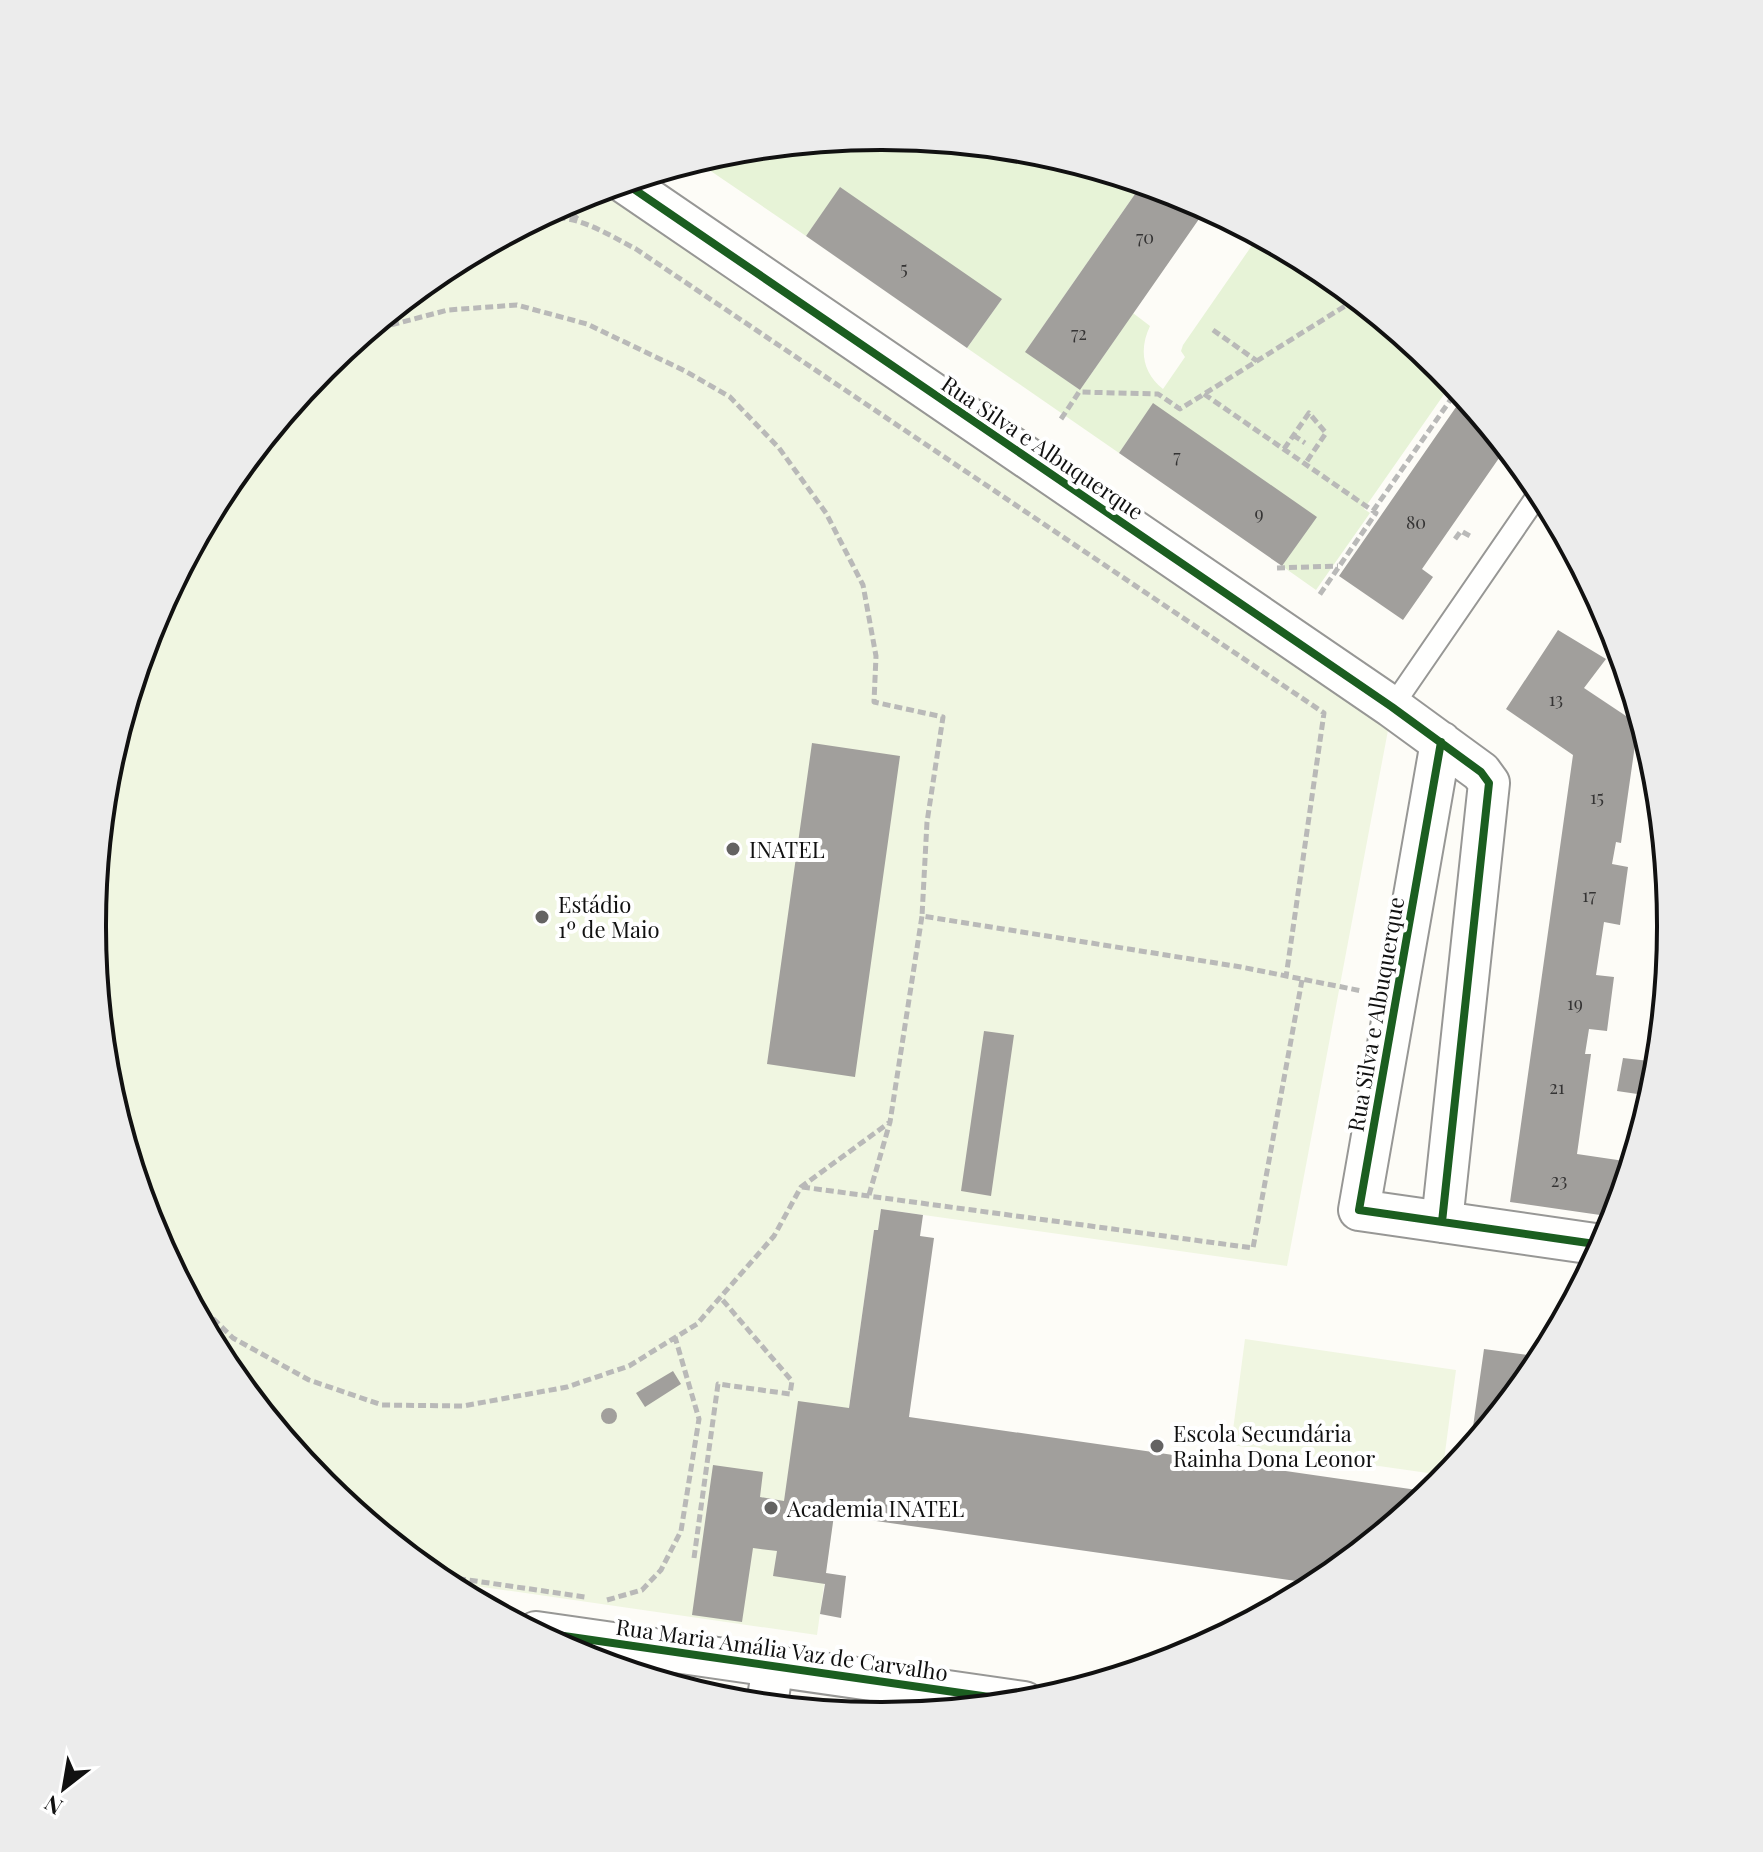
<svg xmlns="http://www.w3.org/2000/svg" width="1763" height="1852" font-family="'Playfair Display',serif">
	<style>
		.green { fill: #e7f3d7 }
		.pitch { fill: #f0f6e1 }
		.building { fill: #a19f9c }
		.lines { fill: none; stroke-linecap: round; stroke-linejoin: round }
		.lane-casing { stroke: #979795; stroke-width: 24 }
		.street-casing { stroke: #979795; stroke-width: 44 }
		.path { stroke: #b9b9b8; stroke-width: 5; stroke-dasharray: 8 4; stroke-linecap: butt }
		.lane { stroke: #fffffe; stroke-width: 20 }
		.street { stroke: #fffffe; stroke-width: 40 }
		.cycleway-casing { stroke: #fff; stroke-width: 13 }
		.cycleway { stroke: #1b5e20; stroke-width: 8 }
		.poi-dot { fill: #646362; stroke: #fff; stroke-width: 3 }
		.labels { text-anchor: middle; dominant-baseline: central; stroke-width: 8; stroke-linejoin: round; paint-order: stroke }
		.number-label { font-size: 18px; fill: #353434 }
		.street-label { font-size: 22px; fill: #111; stroke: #fff }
		.poi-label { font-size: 22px; fill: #111; stroke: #fff; text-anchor: start }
		.rim { fill: none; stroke: #111; stroke-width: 4 }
	</style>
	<rect width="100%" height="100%" fill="#fdfcf7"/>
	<path class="green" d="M 882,137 L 1036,152 L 1142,184 L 1026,351 L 1080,390 L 1133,313 L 1150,326 C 1139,349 1142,372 1163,389 L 1185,357 L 1181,351 L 1183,345 L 1255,241 L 1442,370 L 1452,383 L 1364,509 L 1370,513 L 1316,590 L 1282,566 L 1316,517 L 1153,404 L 1119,453 L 967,348 L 1001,300 L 840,188 L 806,236 L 696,161 L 734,151 L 751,162 L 761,148 Z"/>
	<path class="pitch" d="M 610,187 L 1389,725 L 1287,1266 L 881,1209 L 878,1230 L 874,1230 L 817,1635 L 441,1581 L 323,1484 L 225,1364 L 152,1228 L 107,1080 L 92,926 L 107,772 L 152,623 L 225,487 L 324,367 L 443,269 L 580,196 Z
		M 1245,1339 L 1456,1370 L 1442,1475 L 1231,1445 Z"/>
	<path class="building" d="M 761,148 L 751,163 L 734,151 Z
		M 1142,184 L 1184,197 L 1206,209 L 1080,390 L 1025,352 Z
		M 840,187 L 1002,299 L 967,348 L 806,236 Z
		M 1463,397 L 1506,448 L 1422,569 L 1433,577 L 1403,620 L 1339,576 Z
		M 1153,403 L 1317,517 L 1282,566 L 1119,453 Z
		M 1558,630 L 1606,659 L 1584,688 L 1638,724 L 1621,843 L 1616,842 L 1612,864 L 1628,867 L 1620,925 L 1604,922 L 1596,975 L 1614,977 L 1607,1031 L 1589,1029 L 1585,1054 L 1591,1054 L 1577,1154 L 1631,1162 L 1614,1217 L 1510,1202 L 1573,755 L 1506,709 Z
		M 812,743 L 900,756 L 855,1077 L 767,1064 Z
		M 984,1031 L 1014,1035 L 991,1196 L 961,1191 Z
		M 1623,1058 L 1658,1062 L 1651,1096 L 1617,1091 Z
		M 881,1209 L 923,1215 L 920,1236 L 934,1238 L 909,1417 L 1431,1492 L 1317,1584 L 834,1515 L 826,1573 L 846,1576 L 841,1618 L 820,1614 L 825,1584 L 773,1576 L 777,1551 L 753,1548 L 742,1622 L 692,1615 L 713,1465 L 763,1472 L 760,1497 L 784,1501 L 798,1401 L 849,1408 L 874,1230 L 878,1230 Z
		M 1484,1349 L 1542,1357 L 1470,1448 Z
		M 673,1371 L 681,1384 L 645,1407 L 636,1393 Z
		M601 1416a8 8 0 1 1 16 0a8 8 0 1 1-16 0Z"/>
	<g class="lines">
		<g class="lane-casing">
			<path id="lane" d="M 1392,707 L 1537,496 L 1546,502"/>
		</g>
		<g class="street-casing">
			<path id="street" d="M 625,183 L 1392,707 L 1481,772 L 1489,783 L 1442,1222
				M 1441,742 L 1359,1210 L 1602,1245
				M 536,1632 L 1024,1702
				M 767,1704 L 773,1666"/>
		</g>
		<path class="path" d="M 563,205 L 580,221
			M 534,221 C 568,208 607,234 636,249 L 1324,713 L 1286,977
			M 392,322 L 467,257
			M 1213,330 L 1257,361
			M 368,331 L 448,310 L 517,305 L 587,324 L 685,371 L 730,397 L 779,448 L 826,513 L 863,585 L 876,656 L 874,702 L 943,717 L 927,822 L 922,916
			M 1204,394 L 1376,513 L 1318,597
			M 1061,419 L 1079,392 L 1158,394 L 1180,409 L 1353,301
			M 1293,435 L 1305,443
			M 1284,449 L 1309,413 L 1326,433 L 1305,464
			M 1373,511 L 1458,389
			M 1455,539 L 1461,531 L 1470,536
			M 1277,568 L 1338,566
			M 802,1187 L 1253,1248 L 1302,980
			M 869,1195 L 890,1122 L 922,916 L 1241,967 L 1362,991
			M 181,1283 L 189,1295 L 233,1338 L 309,1380 L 382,1405 L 463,1406 L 567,1387 L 629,1366 L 697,1324 L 774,1236 L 801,1187 L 890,1122
			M 694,1558 L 718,1384 L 790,1394 L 792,1381 L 720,1297
			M 434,1575 L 585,1597
			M 607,1600 L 642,1590 L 661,1570 L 681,1531 L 699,1419 L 675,1337"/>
		<use href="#lane" class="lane"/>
		<use href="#street" class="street"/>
		<g class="cycleway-casing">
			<path id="cycleway" d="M 625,183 L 1392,707 L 1481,772 L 1489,783 L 1442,1222
				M 1441,742 L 1359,1210 L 1602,1245
				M 536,1632 L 1024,1702"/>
		</g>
		<use href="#cycleway" class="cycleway"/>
	</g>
	<g class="poi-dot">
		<circle cx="733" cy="849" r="8"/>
		<circle cx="542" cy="917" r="8"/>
		<circle cx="1157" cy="1446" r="8"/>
		<circle cx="771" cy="1508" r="8"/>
	</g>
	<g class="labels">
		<g class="number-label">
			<text x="1145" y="237">70</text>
			<text x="904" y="268">5</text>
			<text x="1079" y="333">72</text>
			<text x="1177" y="456">7</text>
			<text x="1259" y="513">9</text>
			<text x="1416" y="522">80</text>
			<text x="1556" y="699">13</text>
			<text x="1597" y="797">15</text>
			<text x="1589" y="895">17</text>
			<text x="1575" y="1003">19</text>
			<text x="1557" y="1087">21</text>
			<text x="1559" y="1180">23</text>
		</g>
		<g class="street-label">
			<text transform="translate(1043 447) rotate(34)">Rua Silva e Albuquerque</text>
			<text transform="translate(1375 1014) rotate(-80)">Rua Silva e Albuquerque</text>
			<text transform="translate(782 1649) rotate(8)">Rua Maria Amália Vaz de Carvalho</text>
		</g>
		<g class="poi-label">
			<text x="749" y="849">INATEL</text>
			<text x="558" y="904">Estádio<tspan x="558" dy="25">1º de Maio</tspan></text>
			<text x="1173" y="1433">Escola Secundária<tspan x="1173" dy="25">Rainha Dona Leonor</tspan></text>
			<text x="787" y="1508">Academia INATEL</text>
		</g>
	</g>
	<path d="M0 0H1763V1852H0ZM881 150H882A775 775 0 0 1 1657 925V927A775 775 0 0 1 882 1702H881A775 775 0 0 1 106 927V925A775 775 0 0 1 881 150Z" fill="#ececec" fill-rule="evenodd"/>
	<path class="rim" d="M881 150H882A775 775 0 0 1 1657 925V927A775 775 0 0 1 882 1702H881A775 775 0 0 1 106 927V925A775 775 0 0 1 881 150Z"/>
	<g transform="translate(64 1788) rotate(211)" stroke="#ffffff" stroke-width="6" paint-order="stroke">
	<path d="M0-6L14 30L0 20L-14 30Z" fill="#111111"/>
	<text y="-12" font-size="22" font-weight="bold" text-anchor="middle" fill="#111111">N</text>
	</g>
</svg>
